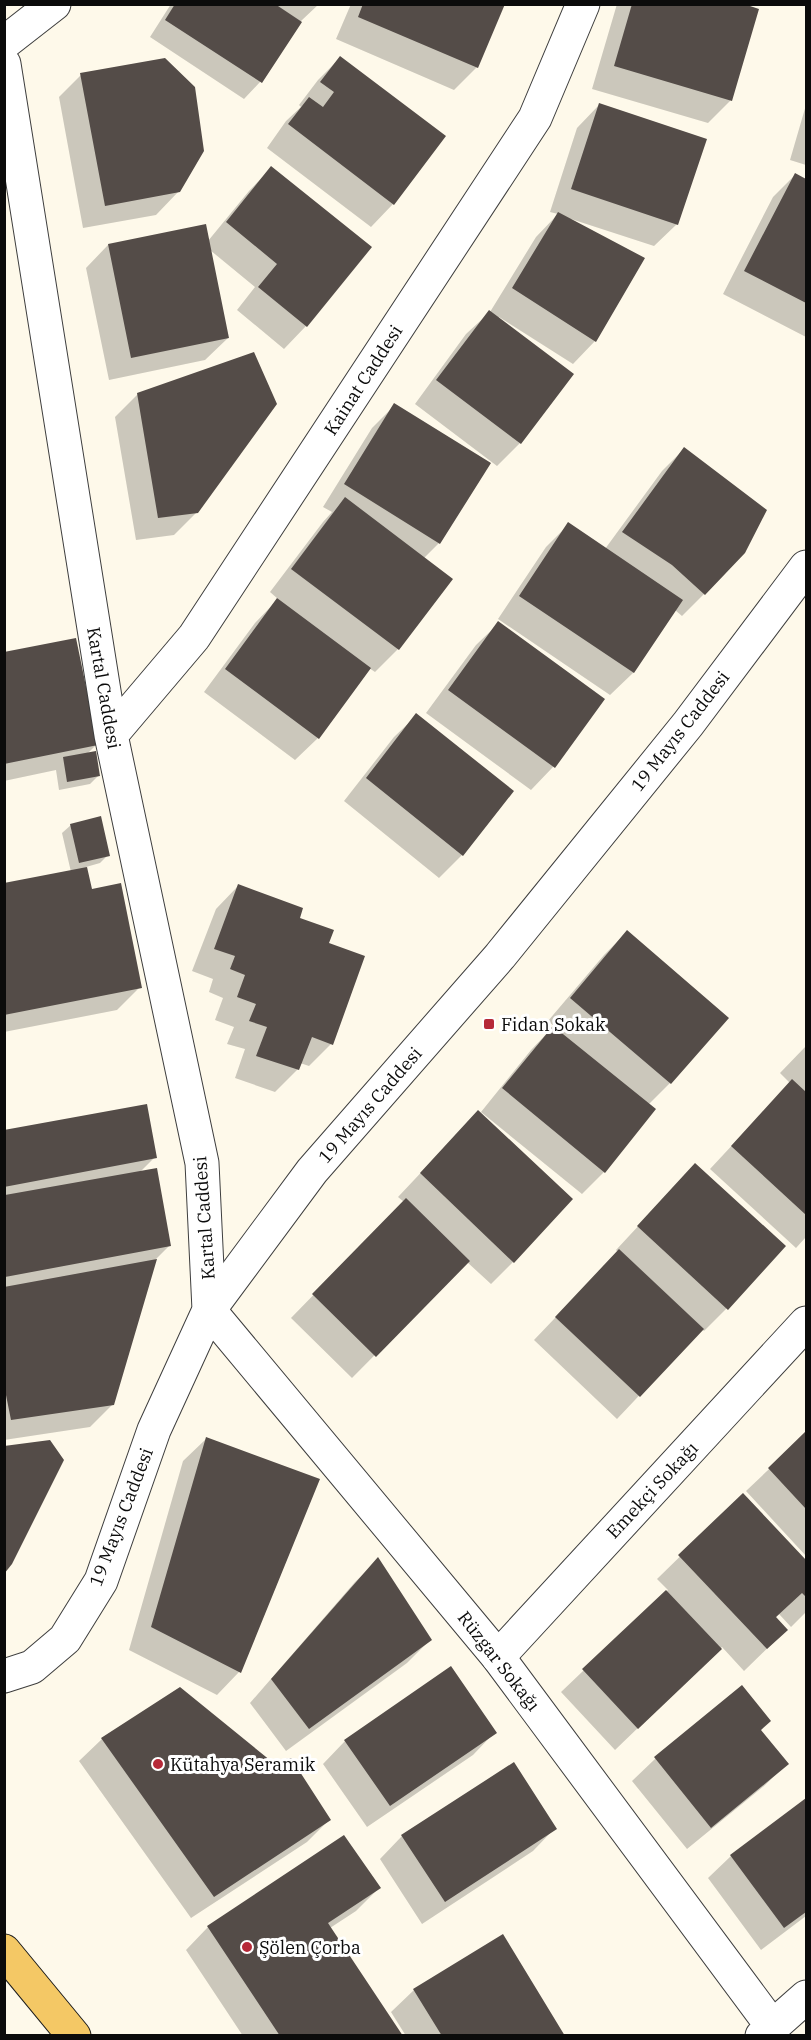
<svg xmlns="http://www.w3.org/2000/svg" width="811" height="2040" font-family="'IBM Plex Serif',serif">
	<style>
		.shadow { fill: #0003 }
		.building { fill: #544c48 }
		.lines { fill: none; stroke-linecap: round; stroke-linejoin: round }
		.minor-casing { stroke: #3e3e3e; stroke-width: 35 }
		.tertiary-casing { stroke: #3e3e3e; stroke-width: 35 }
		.primary-casing { stroke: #1c1c1c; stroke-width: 35 }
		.minor { stroke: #fff; stroke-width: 33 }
		.tertiary { stroke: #fff; stroke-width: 33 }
		.primary { stroke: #f4c865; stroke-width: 33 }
		.poi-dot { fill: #b62938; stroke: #fff; stroke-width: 2 }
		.labels { text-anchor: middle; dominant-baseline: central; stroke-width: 6; stroke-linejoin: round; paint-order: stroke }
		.street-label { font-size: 18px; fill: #0b0b0b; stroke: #fff }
		.poi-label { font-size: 18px; fill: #0b0b0b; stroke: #fff; text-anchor: start }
	</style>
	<rect width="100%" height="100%" fill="#fef9ea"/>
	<path class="shadow" d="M 171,4 L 319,4 L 301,21 L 260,82 L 244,99 L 150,37 Z
		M 351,4 L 502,4 L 477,67 L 454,90 L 336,39 Z
		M 617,4 L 739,4 L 757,10 L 730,101 L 708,123 L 592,89 Z
		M 340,58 L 393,204 L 371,227 L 267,148 L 286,121 L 301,107 L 299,105 L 318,80 Z
		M 81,75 L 179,191 L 156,215 L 83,228 L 59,97 Z
		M 599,105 L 677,224 L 654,246 L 571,219 L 595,341 L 573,364 L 499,317 L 498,319 L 572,374 L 520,443 L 497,466 L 415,404 L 466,334 L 490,312 L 536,237 L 558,214 L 550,212 L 577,128 Z
		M 806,105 L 806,165 L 790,160 Z
		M 271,168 L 306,326 L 284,349 L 237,310 L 255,287 L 210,250 L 228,338 L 205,360 L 109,380 L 86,268 L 108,245 L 208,241 L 249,191 Z
		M 795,175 L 806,181 L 806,337 L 723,294 L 773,197 Z
		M 138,394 L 197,512 L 174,535 L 136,540 L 115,417 Z
		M 395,405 L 439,543 L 424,558 L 450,579 L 398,649 L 375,672 L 369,668 L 318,738 L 295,760 L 204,692 L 255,623 L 278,599 L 270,592 L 323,522 L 332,512 L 323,507 L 372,428 Z
		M 684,449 L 704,594 L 682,616 L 675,610 L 633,673 L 610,695 L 498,619 L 546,547 L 569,524 L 605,549 L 662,471 Z
		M 499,623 L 603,699 L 553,767 L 531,790 L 426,713 L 476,645 Z
		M 4,654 L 97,744 L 87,754 L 99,775 L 90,784 L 59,790 L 56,770 L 4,781 Z
		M 417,715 L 512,791 L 462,855 L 439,878 L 344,801 L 394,737 Z
		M 71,825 L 108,855 L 100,863 L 86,867 L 91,891 L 140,987 L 117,1010 L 4,1032 L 4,885 L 71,872 L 62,833 Z
		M 238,886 L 298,919 L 327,944 L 331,1044 L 309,1066 L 300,1063 L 298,1069 L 275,1092 L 235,1078 L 245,1049 L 227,1044 L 234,1027 L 215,1020 L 223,998 L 209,992 L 213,979 L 192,971 L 216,909 Z
		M 627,932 L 670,1083 L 648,1105 L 604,1172 L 582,1194 L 481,1112 L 531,1050 L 554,1026 L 548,1021 L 604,955 Z
		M 806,1046 L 806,1237 L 796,1248 L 710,1169 L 790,1083 L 780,1073 Z
		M 478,1112 L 513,1262 L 491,1284 L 467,1262 L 352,1378 L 291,1318 L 404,1202 L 398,1197 Z
		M 4,1132 L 155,1157 L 140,1172 L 169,1246 L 155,1260 L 112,1405 L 90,1427 L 4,1440 Z
		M 695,1165 L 783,1246 L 726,1309 L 704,1331 L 702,1329 L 617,1419 L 534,1340 L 618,1252 L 616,1250 Z
		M 806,1434 L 806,1556 L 746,1491 Z
		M 206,1439 L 318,1480 L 239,1672 L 217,1695 L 129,1650 L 183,1461 Z
		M 743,1495 L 806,1562 L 806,1612 L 791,1627 L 779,1614 L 775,1618 L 786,1630 L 744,1671 L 722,1647 L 615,1750 L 561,1692 L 668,1590 L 657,1579 Z
		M 378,1560 L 430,1640 L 407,1663 L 286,1751 L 250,1703 L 355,1582 Z
		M 742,1687 L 759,1731 L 787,1764 L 764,1786 L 687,1849 L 632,1781 L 655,1759 Z
		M 495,1732 L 473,1755 L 367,1827 L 323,1764 L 345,1741 Z
		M 102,1739 L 329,1820 L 307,1842 L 191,1918 L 79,1761 Z
		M 806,1800 L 806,1916 L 761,1950 L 708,1878 L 731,1856 Z
		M 555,1828 L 533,1851 L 422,1924 L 380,1859 L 402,1836 Z
		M 379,1888 L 356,1911 L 330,1928 L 401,2036 L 243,2036 L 186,1950 L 208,1927 Z
		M 414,1990 L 564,2036 L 406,2036 L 391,2012 Z"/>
	<path class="building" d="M 175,4 L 275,4 L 302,22 L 262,83 L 165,20 Z
		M 363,4 L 505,4 L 478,68 L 358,17 Z
		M 632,4 L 744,4 L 759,9 L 732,101 L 614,66 Z
		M 340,56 L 446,136 L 394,205 L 288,124 L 309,97 L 323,107 L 334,92 L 320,82 Z
		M 165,58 L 195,87 L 204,151 L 180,192 L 105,206 L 80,73 Z
		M 599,103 L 707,139 L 678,225 L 571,189 Z
		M 271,166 L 372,247 L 307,327 L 258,287 L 277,264 L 226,222 Z
		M 795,173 L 806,179 L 806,303 L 744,271 Z
		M 558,212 L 645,258 L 596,342 L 512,288 Z
		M 206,224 L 229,338 L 131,358 L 108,244 Z
		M 489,310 L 574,374 L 521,444 L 436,380 Z
		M 254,352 L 277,404 L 198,513 L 158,518 L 137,393 Z
		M 394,403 L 491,463 L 440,544 L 344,484 Z
		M 684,447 L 767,510 L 745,553 L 705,595 L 672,565 L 622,532 Z
		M 345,497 L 453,579 L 399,650 L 291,569 Z
		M 568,522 L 683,600 L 634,673 L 519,596 Z
		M 277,598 L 371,668 L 319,739 L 225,669 Z
		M 498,621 L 605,699 L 555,768 L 448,690 Z
		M 76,638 L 98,745 L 4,764 L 4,652 Z
		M 416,713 L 514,791 L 463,856 L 366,778 Z
		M 96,751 L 100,776 L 67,782 L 63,757 Z
		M 101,816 L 110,856 L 79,863 L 70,824 Z
		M 87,867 L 92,889 L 121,883 L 142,988 L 4,1015 L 4,883 Z
		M 238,884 L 303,908 L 300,918 L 334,930 L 329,943 L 365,956 L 333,1045 L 312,1037 L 299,1070 L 256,1056 L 267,1027 L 249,1021 L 256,1004 L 237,997 L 245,975 L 230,969 L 235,956 L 214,949 Z
		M 627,930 L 729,1018 L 671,1084 L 570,998 Z
		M 553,1026 L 656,1109 L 605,1173 L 502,1088 Z
		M 792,1079 L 806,1092 L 806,1215 L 731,1146 Z
		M 147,1104 L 157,1158 L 4,1187 L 4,1130 Z
		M 478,1110 L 573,1199 L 514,1263 L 420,1173 Z
		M 695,1163 L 786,1246 L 728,1310 L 637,1226 Z
		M 157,1168 L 171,1246 L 5,1277 L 5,1195 Z
		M 406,1198 L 470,1261 L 376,1357 L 312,1294 Z
		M 619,1249 L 704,1329 L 640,1397 L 555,1317 Z
		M 157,1259 L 114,1405 L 11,1420 L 4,1385 L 4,1287 Z
		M 806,1431 L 806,1509 L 768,1468 Z
		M 206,1437 L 320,1479 L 241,1673 L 151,1627 Z
		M 50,1440 L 64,1460 L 12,1564 L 4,1574 L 4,1446 Z
		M 743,1493 L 806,1560 L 806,1597 L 802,1593 L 776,1617 L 788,1630 L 767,1649 L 678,1555 Z
		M 378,1557 L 432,1640 L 309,1729 L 271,1679 Z
		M 666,1590 L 722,1649 L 638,1729 L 582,1669 Z
		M 451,1666 L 497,1733 L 390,1806 L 344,1740 Z
		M 742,1685 L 771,1721 L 761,1730 L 789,1764 L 711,1828 L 654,1757 Z
		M 180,1687 L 271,1761 L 291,1758 L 331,1820 L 214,1897 L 101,1738 Z
		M 514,1762 L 557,1829 L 445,1902 L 401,1835 Z
		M 806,1798 L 806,1912 L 784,1928 L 730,1855 Z
		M 344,1835 L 381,1888 L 328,1923 L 403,2036 L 300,2036 L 299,2034 L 296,2036 L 280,2036 L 207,1926 Z
		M 503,1934 L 565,2036 L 442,2036 L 413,1989 Z"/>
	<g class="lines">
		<g class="minor-casing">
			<path id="minor" d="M 4,43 L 54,4
				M 4,64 L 111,735 L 202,1163 L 209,1310 L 154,1430 L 101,1581 L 65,1639 L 32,1667 L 4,1676
				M 111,735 L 194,637 L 535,118 L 583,4
				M 498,1657 L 806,1323"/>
		</g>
		<g class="tertiary-casing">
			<path id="tertiary" d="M 772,2026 L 498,1657 L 209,1310 L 312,1171 L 500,956 L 688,724 L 806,567
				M 762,2036 L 806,1997"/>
		</g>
		<g class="primary-casing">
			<path id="primary" d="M 4,1951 L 74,2036"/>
		</g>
		<use href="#minor" class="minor"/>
		<use href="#tertiary" class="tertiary"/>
		<use href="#primary" class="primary"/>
	</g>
	<g class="poi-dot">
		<rect x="483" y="1018" width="12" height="12" rx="3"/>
		<circle cx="158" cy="1764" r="6"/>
		<circle cx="247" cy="1947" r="6"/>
	</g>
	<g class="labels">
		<g class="street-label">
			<text transform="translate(363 380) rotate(-57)">Kainat Caddesi</text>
			<text transform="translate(104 688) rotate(80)">Kartal Caddesi</text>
			<text transform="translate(680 731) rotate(-52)">19 Mayıs Caddesi</text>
			<text transform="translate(370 1105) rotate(-49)">19 Mayıs Caddesi</text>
			<text transform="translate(204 1218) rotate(-94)">Kartal Caddesi</text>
			<text transform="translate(652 1490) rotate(-47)">Emekçi Sokağı</text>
			<text transform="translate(121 1517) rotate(-69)">19 Mayıs Caddesi</text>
			<text transform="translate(499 1661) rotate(52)">Rüzgar Sokağı</text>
		</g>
		<g class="poi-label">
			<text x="501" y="1024">Fidan Sokak</text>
			<text x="170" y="1764">Kütahya Seramik</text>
			<text x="259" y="1947">Şölen Çorba</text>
		</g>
	</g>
	<rect width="811" height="2040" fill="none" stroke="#0b0b0b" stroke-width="12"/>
</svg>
